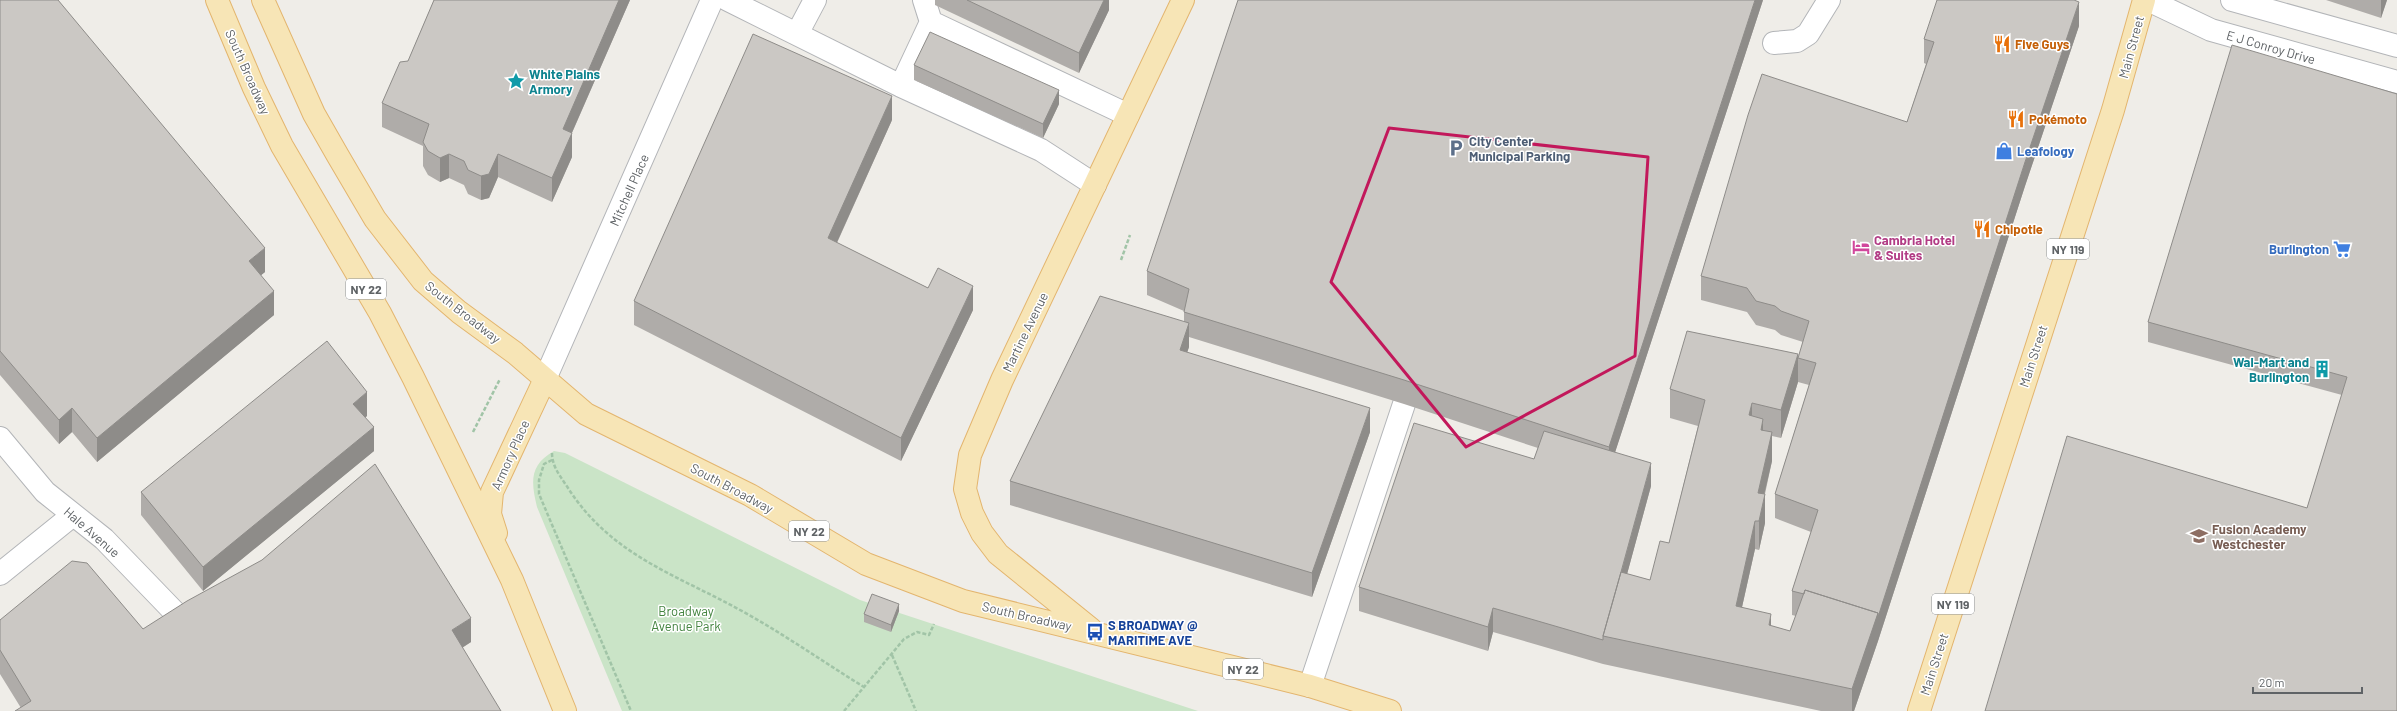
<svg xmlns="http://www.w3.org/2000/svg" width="2397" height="711" font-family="Barlow,sans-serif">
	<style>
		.green { fill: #cae4c7 }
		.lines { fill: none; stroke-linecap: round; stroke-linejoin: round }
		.minor-casing { stroke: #b3b5b8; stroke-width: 24 }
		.major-casing { stroke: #e3b56e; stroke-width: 24 }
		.path { stroke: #a1c4a7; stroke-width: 2.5; stroke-dasharray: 4 2; stroke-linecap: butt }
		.minor { stroke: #fff; stroke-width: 22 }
		.major { stroke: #f7e5b6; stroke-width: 22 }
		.wall { fill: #afaca9; fill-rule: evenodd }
		.shaded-wall { fill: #8e8c89 }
		.building { fill: #cbc8c4; stroke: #8e8c89 }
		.marked { fill: none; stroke: #c2185b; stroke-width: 3; stroke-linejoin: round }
		.labels { text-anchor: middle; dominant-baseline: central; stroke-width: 3; stroke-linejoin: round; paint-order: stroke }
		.shield { fill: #fff; stroke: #8f9294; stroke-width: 1 }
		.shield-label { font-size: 12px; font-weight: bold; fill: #5f6366 }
		.food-label { font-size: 13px; font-weight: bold; fill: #c56008; stroke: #fff; text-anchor: start }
		.street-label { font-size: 13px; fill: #5f6366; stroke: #fff }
		.culture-label { font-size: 13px; font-weight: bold; fill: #0d838f; stroke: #fff; text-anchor: start }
		.service-label { font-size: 13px; font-weight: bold; fill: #4e5e75; stroke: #fff; text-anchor: start }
		.shop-label { font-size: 13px; font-weight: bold; fill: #366cbe; stroke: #fff; text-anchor: start }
		.hotel-label { font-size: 13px; font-weight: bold; fill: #b23c85; stroke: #fff; text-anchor: start }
		.education-label { font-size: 13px; font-weight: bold; fill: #785e54; stroke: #fff; text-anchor: start }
		.park-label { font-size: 13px; fill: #448440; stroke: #fff }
		.transit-label { font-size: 13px; font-weight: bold; fill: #164399; stroke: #fff; text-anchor: start }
	</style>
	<rect width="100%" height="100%" fill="#efede8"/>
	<path class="green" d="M 554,451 L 565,453 L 860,600 L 1198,711 L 622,711 L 537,507 C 531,482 529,465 554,451 Z"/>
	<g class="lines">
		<g class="minor-casing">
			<path id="minor" d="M 728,0 L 901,86 L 1041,150 L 1095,185
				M 924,0 L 931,22
				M 2148,0 L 2211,30 L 2397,82
				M 2232,0 L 2397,46
				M 797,34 L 815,0
				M 1774,43 L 1797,41 L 1808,34 L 1829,0
				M 901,86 L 931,22 L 1128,115
				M 545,379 L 712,0
				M 0,438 L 45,492 L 104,539 L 187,625
				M 0,574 L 73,515
				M 1310,686 L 1404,404"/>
		</g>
		<g class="major-casing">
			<path id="major" d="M 217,0 L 254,88 L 282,146 L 380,313 L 413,377 L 512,580 L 565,711
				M 263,0 L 314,114 L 338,156 L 375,219 L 423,281 L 459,312 L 515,353 L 586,414 L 750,495 L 866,564 L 963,601 L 1310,686 L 1390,711
				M 496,533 L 490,514 L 492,492 L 545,379
				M 1091,629 L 998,554 L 982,533 L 972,513 L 965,489 L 970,455 L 1002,380 L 1183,0
				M 1919,711 L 2113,110 L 2144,0"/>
		</g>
		<path class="path" d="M 1121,260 L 1130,235
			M 473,432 L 500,379
			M 552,453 C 552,467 561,477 568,488 C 613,558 681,576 749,615 C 788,637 825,663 864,687
			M 552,460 L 544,464 L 539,480 L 539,494 L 631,711
			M 892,655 L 916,711
			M 844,711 L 904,639 L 917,632 L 929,635 L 934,624"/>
		<use href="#minor" class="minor"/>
		<use href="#major" class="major"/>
	</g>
	<path class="wall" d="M 0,0 L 265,272 L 261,275 L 274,315 L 97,462 L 72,432 L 59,444 L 0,375 Z
		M 434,0 L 630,0 L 572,133 L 572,157 L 552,202 L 498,177 L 489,198 L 481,200 L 468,194 L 464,185 L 449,178 L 440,182 L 428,175 L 423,166 L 423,146 L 382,127 L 382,103 L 408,61 Z
		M 935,0 L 1109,0 L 1109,10 L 1079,73 L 935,5 Z
		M 1763,0 L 1615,452 L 1651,486 L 1627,574 L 1650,580 L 1669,543 L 1698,426 L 1670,418 L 1670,389 L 1798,358 L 1803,342 L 1781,335 L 1775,330 L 1756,325 L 1747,312 L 1701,300 L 1701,276 L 1907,122 L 1926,64 L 1924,63 L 1924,39 L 2079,26 L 2025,186 L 1878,641 L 1854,711 L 1821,711 L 1603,664 L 1493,632 L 1488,651 L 1359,611 L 1359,587 L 1534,459 L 1538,448 L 1404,404 L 1189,337 L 1189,347 L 1187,352 L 1370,432 L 1312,597 L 1010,505 L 1010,481 L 1184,322 L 1184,311 L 1147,295 L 1147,271 ZM 1798,382 L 1809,385 L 1775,494 L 1775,518 L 1811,532 L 1792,591 L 1792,615 L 1796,616 L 1790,631 L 1771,626 L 1742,607 L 1755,549 L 1759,550 L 1765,523 L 1765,494 L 1772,461 L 1772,436 L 1781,438 Z
		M 2326,0 L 2387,0 L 2381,18 Z
		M 914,65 L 1059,104 L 1043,138 L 914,80 Z
		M 2397,94 L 2397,711 L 2307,508 L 2342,395 L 2148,342 L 2148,322 Z
		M 892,120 L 837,243 L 973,310 L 901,461 L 634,325 L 634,301 Z
		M 367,416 L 365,418 L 374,451 L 203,591 L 141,515 L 141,492 Z
		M 899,611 L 891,632 L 864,622 L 864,614 Z
		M 0,620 L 143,629 L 471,642 L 462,648 L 21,708 L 0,674 Z"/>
	<path class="shaded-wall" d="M 619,0 L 630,0 L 563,153 L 563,129 Z
		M 1104,0 L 1109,0 L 1109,10 L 1079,73 L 1079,53 Z
		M 1755,0 L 1763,0 L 1609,471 L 1609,447 Z
		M 2381,0 L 2387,0 L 2381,18 Z
		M 2079,2 L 2079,26 L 2025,186 L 1878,641 L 1854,711 L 1852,711 L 1852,689 L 2025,162 Z
		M 1059,90 L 1059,104 L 1043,138 L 1043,124 Z
		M 892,96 L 892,120 L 828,262 L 828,238 Z
		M 572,133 L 572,157 L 552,202 L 552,178 Z
		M 449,154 L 449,178 L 440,182 L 440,158 Z
		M 498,154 L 498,177 L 489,198 L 481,200 L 481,176 Z
		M 265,248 L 265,272 L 249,285 L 249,261 Z
		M 973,286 L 973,310 L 901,461 L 901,438 Z
		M 274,291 L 274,315 L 97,462 L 97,438 Z
		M 1189,323 L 1189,347 L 1180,374 L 1180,350 Z
		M 1798,354 L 1798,382 L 1781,438 L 1781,410 Z
		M 367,392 L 367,416 L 353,428 L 353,404 Z
		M 1752,403 L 1752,431 L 1749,415 Z
		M 72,408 L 72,432 L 59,444 L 59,420 Z
		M 1370,408 L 1370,432 L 1312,597 L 1312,573 Z
		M 1763,419 L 1763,447 L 1761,430 Z
		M 374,427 L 374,451 L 203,591 L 203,567 Z
		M 1772,432 L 1772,461 L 1758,521 L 1758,493 Z
		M 1651,463 L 1651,486 L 1610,637 L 1604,636 Z
		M 1765,494 L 1765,523 L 1759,550 L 1759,521 Z
		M 1755,521 L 1755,549 L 1736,634 L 1736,606 Z
		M 899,604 L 899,611 L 891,632 L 891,625 Z
		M 1493,608 L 1493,632 L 1488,651 L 1488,627 Z
		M 1771,614 L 1771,642 L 1769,625 Z
		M 471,618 L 471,642 L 452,654 L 452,630 Z"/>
	<path class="building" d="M 0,0 L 58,0 L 265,248 L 249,261 L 274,291 L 97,438 L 72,408 L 59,420 L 0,351 Z
		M 434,0 L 619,0 L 563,129 L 572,133 L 552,178 L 498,154 L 489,174 L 481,176 L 468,170 L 464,161 L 449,154 L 440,158 L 428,151 L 423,142 L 429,124 L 382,103 L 400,62 L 408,61 Z
		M 967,0 L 1104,0 L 1079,53 Z
		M 1238,0 L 1755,0 L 1609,447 L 1404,380 L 1184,312 L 1189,289 L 1147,271 Z
		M 1937,0 L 2074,0 L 2079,2 L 2025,162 L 1878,617 L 1878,613 L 1805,590 L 1804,594 L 1792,591 L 1818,510 L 1775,494 L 1816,363 L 1798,358 L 1809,321 L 1781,311 L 1775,306 L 1756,301 L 1747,288 L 1701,276 L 1748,115 L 1762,74 L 1907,122 L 1934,42 L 1924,39 Z
		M 930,32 L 1059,90 L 1043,124 L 914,65 Z
		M 753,34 L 892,96 L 828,238 L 928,288 L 938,268 L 973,286 L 901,438 L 634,301 Z
		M 2232,45 L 2397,94 L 2397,711 L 1985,711 L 2067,436 L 2307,508 L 2347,377 L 2148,322 Z
		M 1100,296 L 1189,323 L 1180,350 L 1370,408 L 1312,573 L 1010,481 Z
		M 1687,331 L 1798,354 L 1781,410 L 1752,403 L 1749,415 L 1763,419 L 1761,430 L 1772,432 L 1758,493 L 1765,494 L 1759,521 L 1755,521 L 1736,606 L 1771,614 L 1769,625 L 1790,631 L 1805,590 L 1878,613 L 1852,689 L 1603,636 L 1621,572 L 1650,580 L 1660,541 L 1669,543 L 1705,400 L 1670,389 Z
		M 327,341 L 367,392 L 353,404 L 374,427 L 203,567 L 141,492 Z
		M 1414,423 L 1534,459 L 1544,431 L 1651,463 L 1621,572 L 1603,636 L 1603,640 L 1493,608 L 1488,627 L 1359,587 Z
		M 375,464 L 471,618 L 452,630 L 501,711 L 15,711 L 31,701 L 0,650 L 0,620 L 72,561 L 87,563 L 143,629 L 187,601 L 262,560 Z
		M 872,594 L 899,604 L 891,625 L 864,614 Z"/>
	<path class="marked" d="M 1389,128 L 1648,157 L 1635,356 L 1466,447 L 1331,282 Z"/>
	<defs>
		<g id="restaurant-bare" transform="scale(1.38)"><path d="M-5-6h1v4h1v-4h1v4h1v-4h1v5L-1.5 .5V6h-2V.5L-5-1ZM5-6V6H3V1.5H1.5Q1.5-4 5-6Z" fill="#e8710a" stroke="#fff" stroke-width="2.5" paint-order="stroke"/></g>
		<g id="sight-bare" transform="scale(1.38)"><path d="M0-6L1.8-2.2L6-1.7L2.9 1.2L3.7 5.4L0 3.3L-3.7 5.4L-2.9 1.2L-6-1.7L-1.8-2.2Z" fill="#0f9aa8" stroke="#fff" stroke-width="2.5" paint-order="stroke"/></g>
		<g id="parking-bare" transform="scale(1.38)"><path d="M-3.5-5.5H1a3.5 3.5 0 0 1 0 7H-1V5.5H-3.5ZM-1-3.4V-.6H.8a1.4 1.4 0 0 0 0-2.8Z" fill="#5c6f8a" stroke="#fff" stroke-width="2.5" paint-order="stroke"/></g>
		<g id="shop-bare" transform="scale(1.38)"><path d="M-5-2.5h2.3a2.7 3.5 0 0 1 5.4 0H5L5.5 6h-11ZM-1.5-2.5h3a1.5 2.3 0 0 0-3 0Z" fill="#3f7fe0" stroke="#fff" stroke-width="2.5" paint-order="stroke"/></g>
		<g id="hotel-bare" transform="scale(1.38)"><path d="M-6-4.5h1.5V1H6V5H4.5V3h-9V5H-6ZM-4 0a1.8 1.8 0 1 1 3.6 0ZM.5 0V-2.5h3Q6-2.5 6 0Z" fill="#d1479c" stroke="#fff" stroke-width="2.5" paint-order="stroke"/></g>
		<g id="supermarket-bare" transform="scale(1.38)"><path d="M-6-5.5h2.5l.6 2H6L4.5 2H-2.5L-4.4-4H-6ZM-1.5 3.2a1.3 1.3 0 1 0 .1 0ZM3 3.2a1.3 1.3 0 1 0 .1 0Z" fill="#3f7fe0" stroke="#fff" stroke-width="2.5" paint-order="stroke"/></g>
		<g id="building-bare" transform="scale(1.38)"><path d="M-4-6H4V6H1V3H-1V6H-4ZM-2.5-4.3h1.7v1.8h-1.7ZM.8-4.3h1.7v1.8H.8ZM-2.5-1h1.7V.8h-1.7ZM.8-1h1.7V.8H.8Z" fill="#0f9aa8" stroke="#fff" stroke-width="2.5" paint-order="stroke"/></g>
		<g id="school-bare" transform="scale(1.38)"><path d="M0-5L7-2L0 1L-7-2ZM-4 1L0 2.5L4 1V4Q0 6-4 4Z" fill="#8d6e63" stroke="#fff" stroke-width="2.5" paint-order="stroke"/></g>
		<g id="bus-bare" transform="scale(1.38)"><path d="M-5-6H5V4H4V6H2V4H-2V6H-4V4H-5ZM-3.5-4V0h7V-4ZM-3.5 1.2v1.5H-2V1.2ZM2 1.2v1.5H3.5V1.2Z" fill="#1a4fb4" stroke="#fff" stroke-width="2.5" paint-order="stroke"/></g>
	</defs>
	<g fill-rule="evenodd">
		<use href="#restaurant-bare" x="2002" y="44"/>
		<use href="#sight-bare" x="516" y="81"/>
		<use href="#restaurant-bare" x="2016" y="119"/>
		<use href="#parking-bare" x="1456" y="148"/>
		<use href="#shop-bare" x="2004" y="151"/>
		<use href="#restaurant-bare" x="1982" y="229"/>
		<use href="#hotel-bare" x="1861" y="247"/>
		<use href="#supermarket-bare" x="2342" y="249"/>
		<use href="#building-bare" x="2322" y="369"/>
		<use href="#school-bare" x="2199" y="536"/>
		<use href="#bus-bare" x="1095" y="632"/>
	</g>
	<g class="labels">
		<g class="shield">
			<rect x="2047" y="239" width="42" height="20" rx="3"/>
			<rect x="346" y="279" width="40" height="20" rx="3"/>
			<rect x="789" y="521" width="40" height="20" rx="3"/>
			<rect x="1932" y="594" width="42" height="20" rx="3"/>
			<rect x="1223" y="659" width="40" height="20" rx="3"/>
		</g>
		<g class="shield-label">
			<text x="2068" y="249">NY 119</text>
			<text x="366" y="289">NY 22</text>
			<text x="809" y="531">NY 22</text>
			<text x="1953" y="604">NY 119</text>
			<text x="1243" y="669">NY 22</text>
		</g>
		<g class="food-label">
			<text x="2015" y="44">Five Guys</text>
			<text x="2029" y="119">Pokémoto</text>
			<text x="1995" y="229">Chipotle</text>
		</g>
		<g class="street-label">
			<text transform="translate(2131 47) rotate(-75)">Main Street</text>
			<text transform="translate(2271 47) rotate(16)">E J Conroy Drive</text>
			<text transform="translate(248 72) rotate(66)">South Broadway</text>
			<text transform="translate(629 190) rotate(-66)">Mitchell Place</text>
			<text transform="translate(463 312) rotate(38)">South Broadway</text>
			<text transform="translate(1025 332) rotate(-64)">Martine Avenue</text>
			<text transform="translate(2033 356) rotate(-72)">Main Street</text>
			<text transform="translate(510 455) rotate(-66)">Armory Place</text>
			<text transform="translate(732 488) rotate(28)">South Broadway</text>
			<text transform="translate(92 532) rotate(41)">Hale Avenue</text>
			<text transform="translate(1027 616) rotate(13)">South Broadway</text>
			<text transform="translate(1934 664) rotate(-72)">Main Street</text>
		</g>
		<g class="culture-label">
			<text x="529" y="74">White Plains<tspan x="529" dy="15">Armory</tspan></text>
			<text x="2309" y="362" text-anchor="end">Wal-Mart and<tspan x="2309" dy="15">Burlington</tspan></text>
		</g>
		<g class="service-label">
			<text x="1469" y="141">City Center<tspan x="1469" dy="15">Municipal Parking</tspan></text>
		</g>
		<g class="shop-label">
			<text x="2017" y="151">Leafology</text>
			<text x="2329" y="249" text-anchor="end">Burlington</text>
		</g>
		<g class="hotel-label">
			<text x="1874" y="240">Cambria Hotel<tspan x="1874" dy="15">&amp; Suites</tspan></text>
		</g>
		<g class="education-label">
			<text x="2212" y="529">Fusion Academy<tspan x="2212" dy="15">Westchester</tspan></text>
		</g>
		<g class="park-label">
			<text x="686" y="611">Broadway<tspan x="686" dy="15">Avenue Park</tspan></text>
		</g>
		<g class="transit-label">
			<text x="1108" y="625">S BROADWAY @<tspan x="1108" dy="15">MARITIME AVE</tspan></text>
		</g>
	</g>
	<path d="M2253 687v6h109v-6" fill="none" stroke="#5f6366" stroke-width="2"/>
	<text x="2259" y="687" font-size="12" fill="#5f6366" stroke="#ffffff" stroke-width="3" paint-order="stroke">20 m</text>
</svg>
